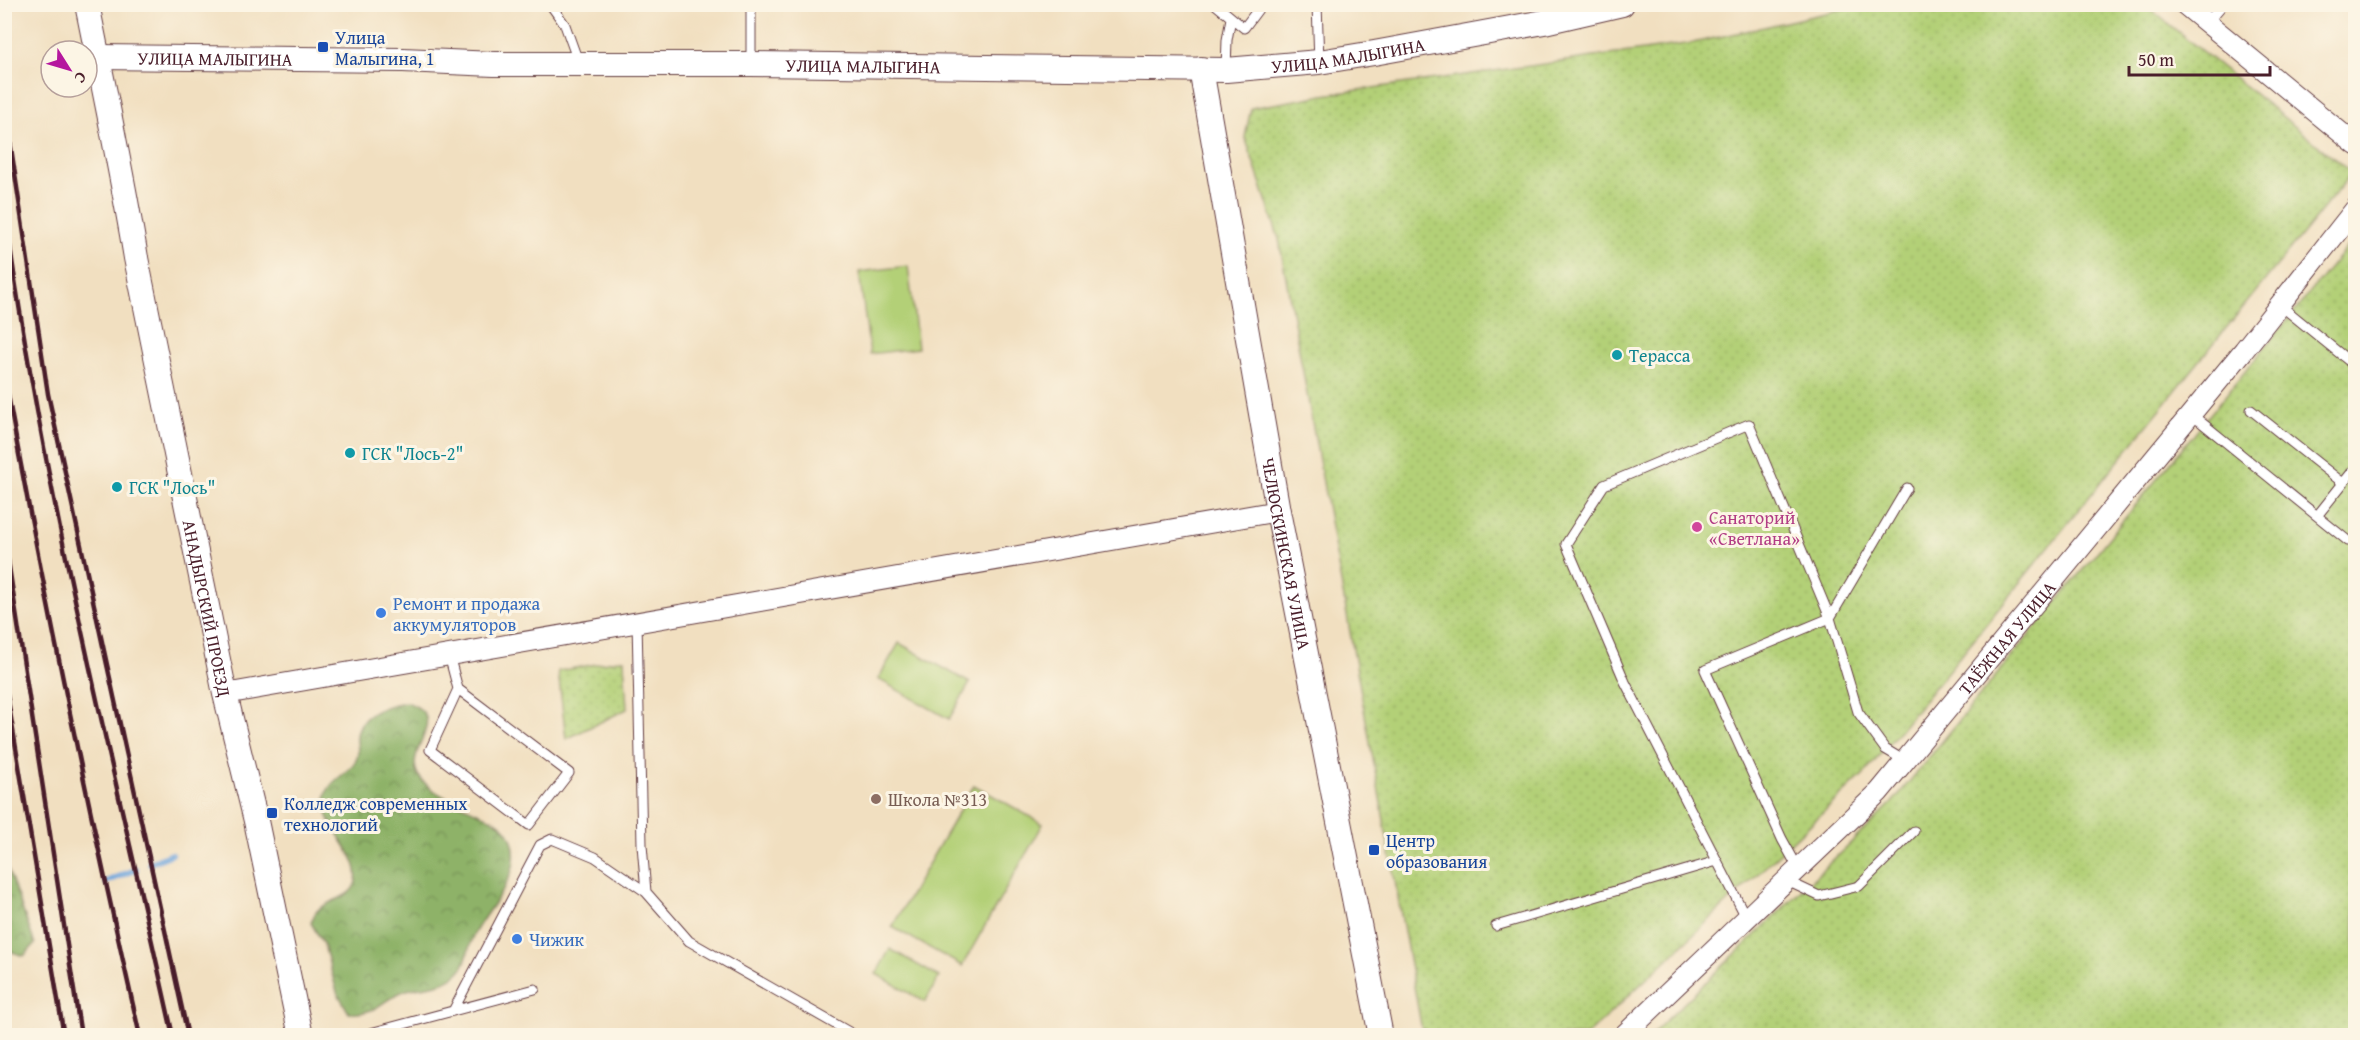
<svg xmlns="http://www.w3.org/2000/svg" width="2360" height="1040" font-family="'Gentium Book Plus',serif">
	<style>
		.forest { fill: url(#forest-crowns); stroke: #6c684a; stroke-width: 1.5 }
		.park { fill: url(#park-dots); stroke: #7e7851; stroke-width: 1.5 }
		.pitch { fill: #b3d077; stroke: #7e7851; stroke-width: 1.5 }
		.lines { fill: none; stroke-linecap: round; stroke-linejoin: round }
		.stream { stroke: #6da4db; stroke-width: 6 }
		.service-casing { stroke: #633c41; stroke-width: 11 }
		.minor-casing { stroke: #633c41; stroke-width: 22 }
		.tertiary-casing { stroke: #633c41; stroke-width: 26 }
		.service { stroke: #fff; stroke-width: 9 }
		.minor { stroke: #fff; stroke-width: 20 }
		.tertiary { stroke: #fff; stroke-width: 24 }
		.rail { stroke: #4a1f2b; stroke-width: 4.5 }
		.transit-dot { fill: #1a4fb4; stroke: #fcf5e5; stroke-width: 2 }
		.culture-dot { fill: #0f9aa8; stroke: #fcf5e5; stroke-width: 2 }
		.hotel-dot { fill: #d1479c; stroke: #fcf5e5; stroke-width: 2 }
		.shop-dot { fill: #3f7fe0; stroke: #fcf5e5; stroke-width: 2 }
		.education-dot { fill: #8d6e63; stroke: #fcf5e5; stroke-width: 2 }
		.labels { text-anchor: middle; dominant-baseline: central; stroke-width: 6; stroke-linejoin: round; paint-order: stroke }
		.transit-label { font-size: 18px; fill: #164399; stroke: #fcf5e5; text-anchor: start }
		.street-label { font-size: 18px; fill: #4a1f2b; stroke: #fcf5e5 }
		.culture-label { font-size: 18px; fill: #0d838f; stroke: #fcf5e5; text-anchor: start }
		.hotel-label { font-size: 18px; fill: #b23c85; stroke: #fcf5e5; text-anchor: start }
		.shop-label { font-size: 18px; fill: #366cbe; stroke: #fcf5e5; text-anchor: start }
		.education-label { font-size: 18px; fill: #785e54; stroke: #fcf5e5; text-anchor: start }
	</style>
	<defs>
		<pattern id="forest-crowns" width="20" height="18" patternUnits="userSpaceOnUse" patternTransform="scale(1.5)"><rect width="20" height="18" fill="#8eb268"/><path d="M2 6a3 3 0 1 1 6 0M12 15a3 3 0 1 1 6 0" fill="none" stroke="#769056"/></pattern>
		<pattern id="park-dots" width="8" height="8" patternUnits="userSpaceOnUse" patternTransform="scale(1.5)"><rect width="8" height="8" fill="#b3d077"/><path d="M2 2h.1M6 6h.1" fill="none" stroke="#9bb267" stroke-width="1.8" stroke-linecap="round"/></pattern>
	</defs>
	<rect width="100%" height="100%" fill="#fcf5e5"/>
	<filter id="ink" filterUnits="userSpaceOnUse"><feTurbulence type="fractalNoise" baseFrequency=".0167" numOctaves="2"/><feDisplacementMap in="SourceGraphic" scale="12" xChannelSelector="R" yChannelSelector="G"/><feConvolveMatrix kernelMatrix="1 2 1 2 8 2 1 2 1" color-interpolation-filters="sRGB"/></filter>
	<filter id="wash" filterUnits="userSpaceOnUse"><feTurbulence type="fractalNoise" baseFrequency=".008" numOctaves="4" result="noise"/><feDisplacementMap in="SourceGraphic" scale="24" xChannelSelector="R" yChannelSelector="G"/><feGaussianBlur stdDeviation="1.35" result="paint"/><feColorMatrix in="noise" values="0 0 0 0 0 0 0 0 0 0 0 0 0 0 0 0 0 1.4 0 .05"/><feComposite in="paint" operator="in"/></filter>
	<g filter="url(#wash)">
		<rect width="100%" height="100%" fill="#f1dfc0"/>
		<path class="forest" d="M 406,702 C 453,718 403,749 418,775 C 436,804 497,811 509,834 C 529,873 489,903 473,936 C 468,947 467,965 458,973 C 443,987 424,985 407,990 C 384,997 377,1016 349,1013 L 337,992 L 324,945 L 311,923 C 313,919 314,914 317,911 C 328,899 353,899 356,881 C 361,854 325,830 325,801 C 326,781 345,777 355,762 C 361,752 356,746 357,736 C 359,713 388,705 406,702 Z
			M 4,859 L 35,944 L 24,956 L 9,951 L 5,943 Z"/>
		<path class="park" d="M 2144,4 L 2352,173 L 1866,772 L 1587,1035 L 1423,1036 L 1279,239 L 1245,137 L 1251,108 L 1323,95 L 1693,43 L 1861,5 Z
			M 2355,237 L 2355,1035 L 1650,1036 L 1891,804 Z
			M 624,659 L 627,709 L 566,739 L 558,671 Z"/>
		<path class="pitch" d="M 908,266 L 918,348 L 870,354 L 859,272 Z
			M 899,643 L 970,683 L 949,719 L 878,679 Z
			M 974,785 L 1043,824 L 962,966 L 892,927 Z
			M 890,949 L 939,977 L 925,1002 L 876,974 Z"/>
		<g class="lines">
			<path class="stream" d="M 150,863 L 172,854
				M 106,882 L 136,869"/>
		</g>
	</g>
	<g filter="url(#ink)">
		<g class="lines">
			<g class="service-casing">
				<path id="service" d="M 550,4 L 565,25 L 579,64
					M 1215,4 L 1244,28 L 1262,4
					M 1317,4 L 1319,62
					M 2207,23 L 2223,4
					M 751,62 L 751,4
					M 1226,69 L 1227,40 L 1231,18
					M 2280,305 L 2349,361 L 2356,370
					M 2251,410 L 2343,483
					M 2191,414 L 2348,541
					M 2317,516 L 2356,467
					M 637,622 L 642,845 L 646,892 L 689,941 L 856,1036
					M 449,655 L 458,689 L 569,773 L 529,825 L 430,750 L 458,689
					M 1798,868 L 1782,839 L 1705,670 L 1830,618 L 1907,488
					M 1785,880 L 1819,896 L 1859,886 L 1914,831
					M 1746,917 L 1625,682 L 1566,544 L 1604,485 L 1749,424 L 1830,618 L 1858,712 L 1885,749 L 1905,761
					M 1496,926 L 1717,861
					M 453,1011 L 540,845 L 552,839 L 595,857 L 646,892
					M 359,1036 L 535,989"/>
			</g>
			<g class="minor-casing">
				<g id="minor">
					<path d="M 2184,4 L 2356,145"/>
					<path d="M 225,694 L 1278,511"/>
					<path id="s1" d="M 1623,1036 L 1879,792 L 2244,350 L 2356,208"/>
				</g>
			</g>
			<g class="tertiary-casing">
				<g id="tertiary">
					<path id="s2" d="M 87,4 C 104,89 122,173 136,258 L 225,694 L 256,821 L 301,1036"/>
					<path id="s3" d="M 97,57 L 403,60 L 494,64 L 751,64 L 1226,70 L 1319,62 L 1374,53 L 1544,22 L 1622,4"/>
					<path id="s4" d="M 1201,69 L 1278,511 L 1381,1036"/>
				</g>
			</g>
			<use href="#service" class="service"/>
			<use href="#minor" class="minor"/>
			<use href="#tertiary" class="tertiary"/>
			<path class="rail" d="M 4,101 L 48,394 L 188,1036
				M 4,203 C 41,484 112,759 173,1036
				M 4,373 C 44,595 90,816 140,1036
				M 4,534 L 81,1036
				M 4,676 L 64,1036"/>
		</g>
	</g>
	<g class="transit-dot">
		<rect x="317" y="41" width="12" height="12" rx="3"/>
		<rect x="266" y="807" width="12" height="12" rx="3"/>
		<rect x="1368" y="844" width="12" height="12" rx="3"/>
	</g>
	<g class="culture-dot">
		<circle cx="1617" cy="355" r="6"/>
		<circle cx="350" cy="453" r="6"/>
		<circle cx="117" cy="487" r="6"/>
	</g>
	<circle class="hotel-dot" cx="1697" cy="527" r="6"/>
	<g class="shop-dot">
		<circle cx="381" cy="613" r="6"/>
		<circle cx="517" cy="939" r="6"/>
	</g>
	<circle class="education-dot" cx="876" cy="799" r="6"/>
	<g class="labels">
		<g class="transit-label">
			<text x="335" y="37">Улица<tspan x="335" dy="21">Малыгина, 1</tspan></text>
			<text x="284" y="803">Колледж современных<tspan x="284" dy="21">технологий</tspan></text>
			<text x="1386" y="840">Центр<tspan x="1386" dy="21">образования</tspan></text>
		</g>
		<g class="street-label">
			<text stroke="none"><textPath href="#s3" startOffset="1252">УЛИЦА МАЛЫГИНА</textPath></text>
			<text stroke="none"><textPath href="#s3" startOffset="118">УЛИЦА МАЛЫГИНА</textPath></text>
			<text stroke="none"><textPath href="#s3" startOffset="766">УЛИЦА МАЛЫГИНА</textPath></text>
			<text stroke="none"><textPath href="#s4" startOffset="492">ЧЕЛЮСКИНСКАЯ УЛИЦА</textPath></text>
			<text stroke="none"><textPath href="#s2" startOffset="616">АНАДЫРСКИЙ ПРОЕЗД</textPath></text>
			<text stroke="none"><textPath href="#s1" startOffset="554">ТАЁЖНАЯ УЛИЦА</textPath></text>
		</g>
		<g class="culture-label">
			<text x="1629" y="355">Терасса</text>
			<text x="362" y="453">ГСК "Лось-2"</text>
			<text x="129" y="487">ГСК "Лось"</text>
		</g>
		<g class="hotel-label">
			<text x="1709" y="517">Санаторий<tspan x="1709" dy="21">«Светлана»</tspan></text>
		</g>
		<g class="shop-label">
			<text x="393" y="603">Ремонт и продажа<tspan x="393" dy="21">аккумуляторов</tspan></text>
			<text x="529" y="939">Чижик</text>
		</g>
		<g class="education-label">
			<text x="888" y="799">Школа №313</text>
		</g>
	</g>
	<rect width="2360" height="1040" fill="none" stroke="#fcf5e5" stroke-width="24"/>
	<g transform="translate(69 69) rotate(127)"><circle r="28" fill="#fcf5e5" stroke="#b59f9b" stroke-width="1.5"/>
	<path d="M0-4.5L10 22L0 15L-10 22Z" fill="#b5179e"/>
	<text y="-9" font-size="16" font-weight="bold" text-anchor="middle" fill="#4a1f2b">С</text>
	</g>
	<path d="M2129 66v9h141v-9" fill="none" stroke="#4a1f2b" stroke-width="3"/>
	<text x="2138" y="66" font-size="18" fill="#4a1f2b" stroke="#fcf5e5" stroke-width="4.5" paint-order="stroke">50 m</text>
</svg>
